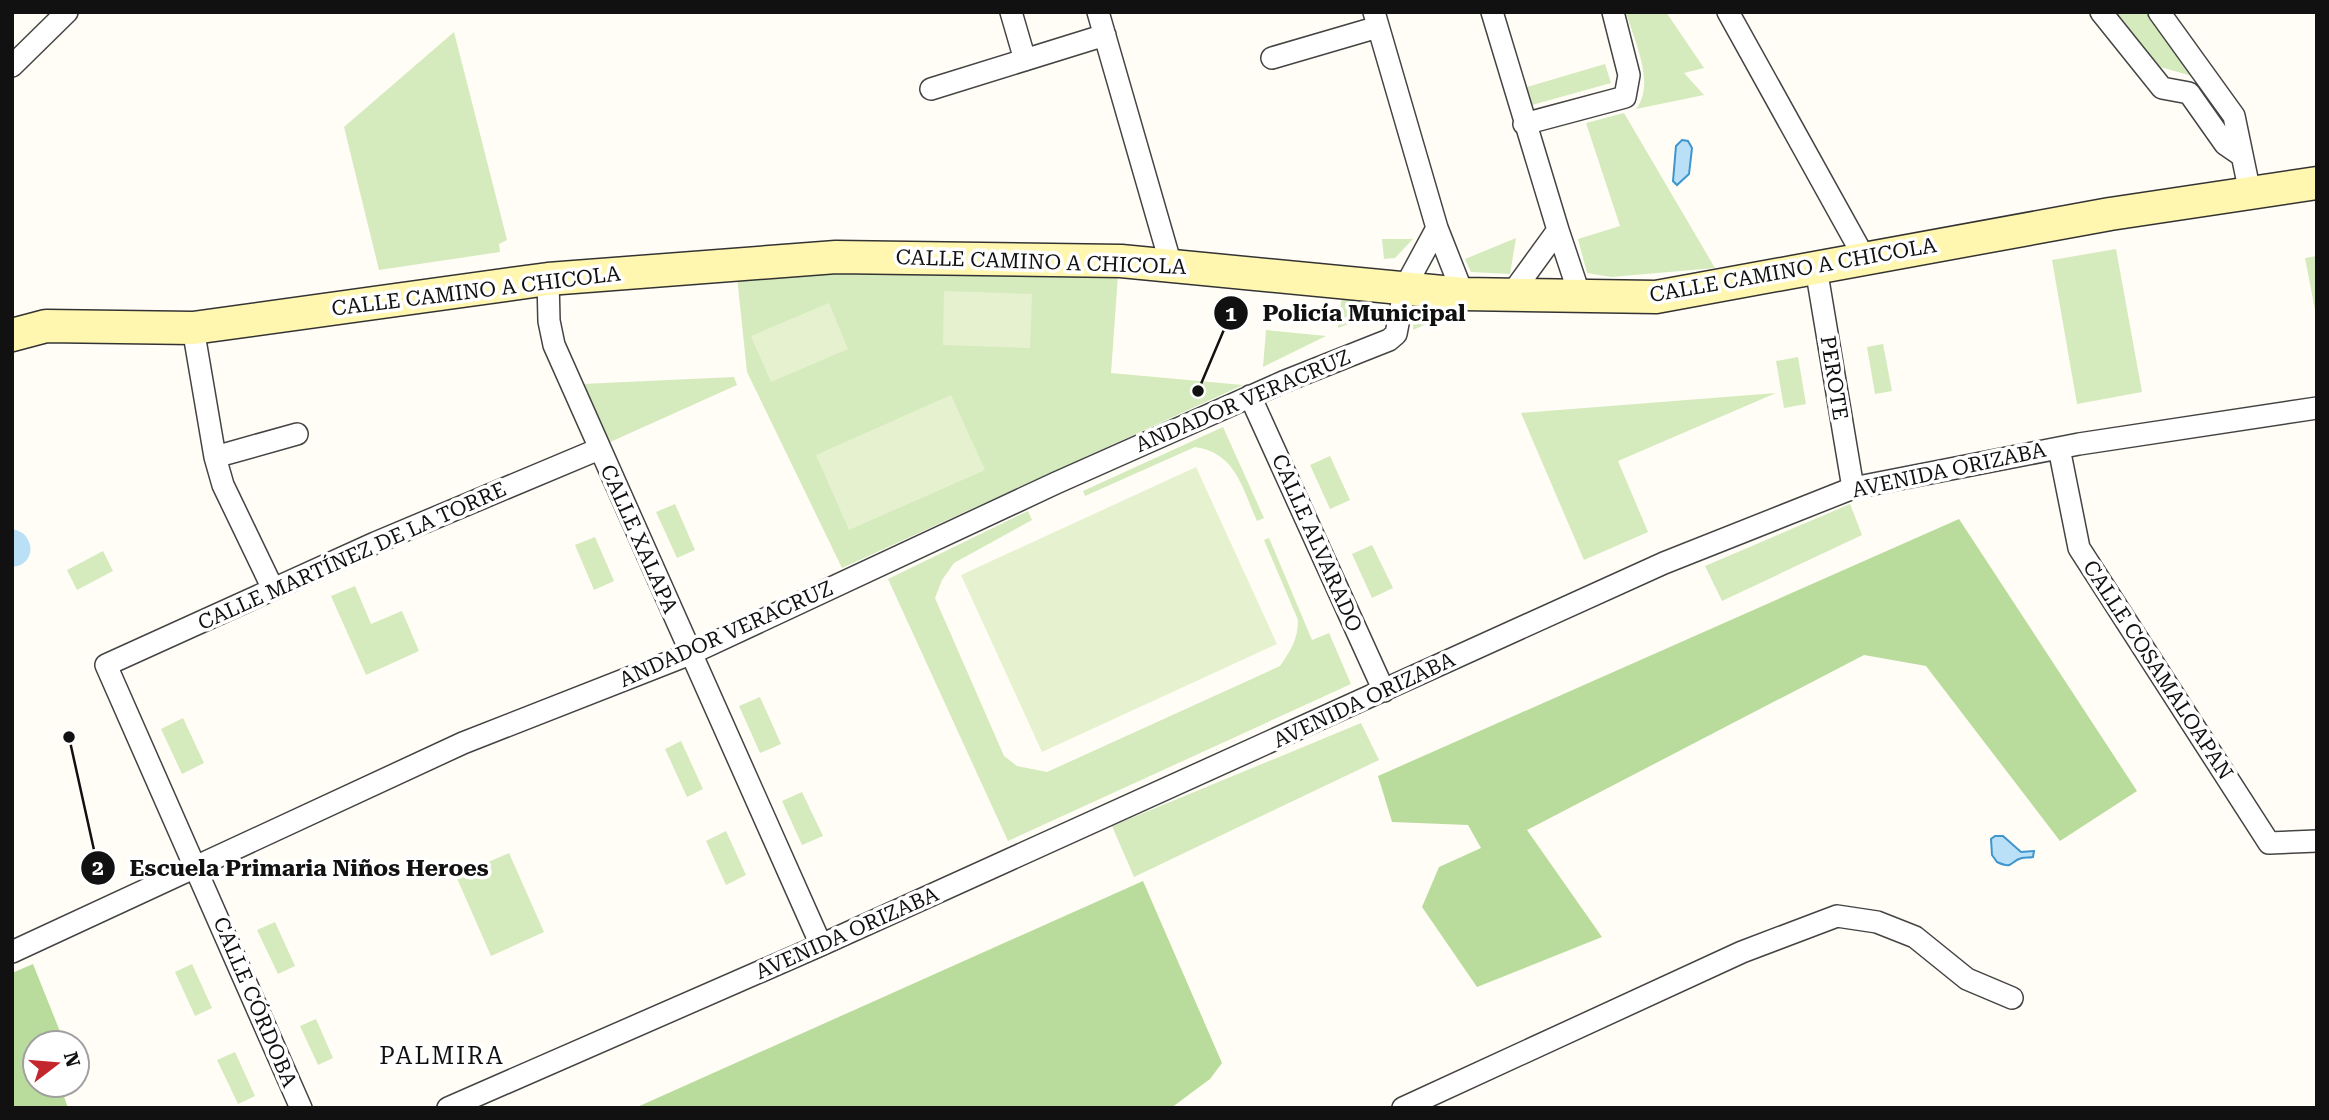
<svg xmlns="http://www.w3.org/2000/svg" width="2329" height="1120" font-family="'Roboto Serif',serif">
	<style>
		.green { fill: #d5ebbd }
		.forest { fill: #b9dc9c }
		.pitch { fill: #e6f2cf }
		.water { fill: #b9e0f7; stroke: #3f96cf; stroke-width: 2 }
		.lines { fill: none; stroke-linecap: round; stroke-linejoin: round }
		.river { stroke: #b9e0f7; stroke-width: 35 }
		.street-casing { stroke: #444; stroke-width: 24 }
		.secondary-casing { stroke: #333; stroke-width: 35 }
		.street { stroke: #fff; stroke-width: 21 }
		.secondary { stroke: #fff6b0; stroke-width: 32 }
		.labels { text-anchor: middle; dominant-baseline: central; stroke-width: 7; stroke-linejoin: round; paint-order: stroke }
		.street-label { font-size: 21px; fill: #111; stroke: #fff }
		.quarter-label { font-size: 24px; letter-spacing: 2px; fill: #111; stroke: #fff }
		.leader { fill: none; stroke: #111; stroke-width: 2.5 }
		.callout-dot { fill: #111; stroke: #fff; stroke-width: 2.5 }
		.mark-label { font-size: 21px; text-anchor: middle; font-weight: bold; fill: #fff }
		.callout-label { font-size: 23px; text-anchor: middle; font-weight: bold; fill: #111; stroke: #fff; stroke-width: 7; stroke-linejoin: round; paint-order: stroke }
	</style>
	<rect width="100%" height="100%" fill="#fffdf5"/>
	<path class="green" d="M 1626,12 L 1666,12 L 1704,68 L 1684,73 L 1704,95 L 1636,109 C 1656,83 1634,41 1626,12 Z
		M 2113,12 L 2151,12 L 2223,119 L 2192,76 L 2153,65 Z
		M 454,32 L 507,240 L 499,244 L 500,252 L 379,270 L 344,127 Z
		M 1605,64 L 1611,83 L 1532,105 L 1527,87 Z
		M 1624,113 L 1715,268 L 1611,277 L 1587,273 L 1578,239 L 1620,226 L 1586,123 Z
		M 1516,238 L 1510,274 L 1471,272 L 1465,259 Z
		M 1382,239 L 1413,239 L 1395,258 L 1384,259 Z
		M 2116,249 L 2142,392 L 2077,404 L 2052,260 Z
		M 2317,256 L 2317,314 L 2316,315 L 2305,258 Z
		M 965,270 L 1118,275 L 1111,373 L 1243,385 L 842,568 L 747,372 L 737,277 Z
		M 1342,295 L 1371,296 L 1367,317 L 1338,328 Z
		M 1415,301 L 1465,307 L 1413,330 Z
		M 1266,330 L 1326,336 L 1263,367 Z
		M 1883,344 L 1892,391 L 1875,394 L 1867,347 Z
		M 1798,357 L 1806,404 L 1784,408 L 1776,361 Z
		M 734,377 L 737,385 L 608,443 L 582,384 Z
		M 1776,393 L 1618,461 L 1648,532 L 1584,560 L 1521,413 Z
		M 1223,427 L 1264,518 L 1257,521 C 1242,488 1236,453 1195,447 L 1085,496 L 1083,491 Z
		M 1330,456 L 1350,500 L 1330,509 L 1310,465 Z
		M 675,504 L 695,550 L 677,558 L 656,512 Z
		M 1850,504 L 1862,535 L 1722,601 L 1705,566 Z
		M 1028,511 L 1032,520 L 954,563 L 942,580 L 935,598 L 1004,756 L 1017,766 L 1047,772 L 1280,666 C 1291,650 1298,639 1298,620 L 1264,540 L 1269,538 L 1312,640 L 1329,633 L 1351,684 L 1008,841 L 888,579 Z
		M 595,537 L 614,581 L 594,590 L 575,545 Z
		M 1372,545 L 1393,588 L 1372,598 L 1352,554 Z
		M 103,551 L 113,571 L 77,590 L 67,570 Z
		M 355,586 L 371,624 L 402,611 L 419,651 L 366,675 L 331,596 Z
		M 760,697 L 781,744 L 760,753 L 739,706 Z
		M 183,718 L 204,763 L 182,774 L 161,729 Z
		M 1361,723 L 1379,760 L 1134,877 L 1112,826 Z
		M 681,741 L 703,789 L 687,797 L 665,749 Z
		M 802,792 L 823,836 L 802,845 L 782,801 Z
		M 726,831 L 746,875 L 726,885 L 706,841 Z
		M 509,853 L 544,932 L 491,956 L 456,876 Z
		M 275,922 L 295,966 L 278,974 L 257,930 Z
		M 192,964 L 212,1008 L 195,1016 L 175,972 Z
		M 316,1019 L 333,1058 L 318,1065 L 300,1026 Z
		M 235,1052 L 255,1096 L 238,1104 L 217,1060 Z"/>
	<path class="forest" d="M 1959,519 L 2137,791 L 2060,841 L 1926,666 L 1864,655 L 1527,830 L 1602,937 L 1477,987 L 1422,907 L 1439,867 L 1481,848 L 1468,825 L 1392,822 L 1378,776 Z
		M 1143,881 L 1222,1063 L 1210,1079 L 1171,1108 L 635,1108 Z
		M 33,964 L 63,1039 L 54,1043 L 35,1043 L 35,1085 L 60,1085 L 68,1108 L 12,1108 L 12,973 Z"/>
	<path class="pitch" d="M 944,291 L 1032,294 L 1030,348 L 943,345 Z
		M 829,303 L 848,349 L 771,382 L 751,336 Z
		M 951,395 L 985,470 L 849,530 L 816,455 Z
		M 1196,467 L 1277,644 L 1042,752 L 961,575 Z"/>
	<path class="water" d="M 1682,140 L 1688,141 L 1692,148 L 1689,174 L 1677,185 L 1673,181 L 1676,146 Z
		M 1995,836 L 2003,836 L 2021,852 L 2034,851 L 2033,857 C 2029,858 2026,857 2022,858 C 2009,861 2014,870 1997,862 L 1992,855 L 1991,839 Z"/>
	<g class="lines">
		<path class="river" d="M 12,547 L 13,549"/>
		<g class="street-casing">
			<path id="street" d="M 1011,12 L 1025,60
				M 1098,12 L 1171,265
				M 1492,12 L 1558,230 L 1510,296
				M 1728,12 L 1864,257
				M 2101,12 L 2162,88 L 2189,93 L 2225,144 L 2241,155
				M 2159,12 L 2234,116 L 2250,193
				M 1272,58 L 1378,27
				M 12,66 L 67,12
				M 931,89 L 1105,35
				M 1524,124 L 1625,97 L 1629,75 L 1613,12
				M 1437,228 L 1463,294
				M 1558,230 L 1580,296
				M 1816,268 L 1853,488
				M 548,279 L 549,321 L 554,345 L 821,945
				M 193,328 L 215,457 L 223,485 L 273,589
				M 1250,396 L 1384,691
				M 2059,448 L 2079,548 L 2269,843 L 2317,841
				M 215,457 L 297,434
				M 12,952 L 463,743 L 690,654 L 1056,483 L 1283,382 L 1389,340 L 1396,334 L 1405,287 L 1437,228 L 1374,12
				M 301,1108 L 106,665 L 375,543 L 599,449
				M 448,1108 L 821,945 L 1664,563 L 1853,488 L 2079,444 L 2317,408
				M 1403,1108 L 1742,952 L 1837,916 L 1877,922 L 1915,937 L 1967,979 L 2012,998"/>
		</g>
		<g class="secondary-casing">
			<path id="secondary" d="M 12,335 L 46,326 L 193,328 L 548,279 L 836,257 L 1121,261 L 1463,294 L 1656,297 L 2110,214 L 2317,183"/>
		</g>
		<use href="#street" class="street"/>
		<use href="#secondary" class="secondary"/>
	</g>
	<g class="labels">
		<g class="street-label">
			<text transform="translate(1041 262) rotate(2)">CALLE CAMINO A CHICOLA</text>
			<text transform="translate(1793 270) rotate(-10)">CALLE CAMINO A CHICOLA</text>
			<text transform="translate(476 291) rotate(-7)">CALLE CAMINO A CHICOLA</text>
			<text transform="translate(1834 378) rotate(81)">PEROTE</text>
			<text transform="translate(1243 401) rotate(-23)">ANDADOR VERACRUZ</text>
			<text transform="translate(1949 470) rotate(-12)">AVENIDA ORIZABA</text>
			<text transform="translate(639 539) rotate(66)">CALLE XALAPA</text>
			<text transform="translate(1317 543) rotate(66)">CALLE ALVARADO</text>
			<text transform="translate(352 556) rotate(-24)">CALLE MARTÍNEZ DE LA TORRE</text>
			<text transform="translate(726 634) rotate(-24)">ANDADOR VERACRUZ</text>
			<text transform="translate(2158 670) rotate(57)">CALLE COSAMALOAPAN</text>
			<text transform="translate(1364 700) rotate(-25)">AVENIDA ORIZABA</text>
			<text transform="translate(847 933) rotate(-24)">AVENIDA ORIZABA</text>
			<text transform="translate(255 1002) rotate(67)">CALLE CÓRDOBA</text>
		</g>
		<g class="quarter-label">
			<text x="442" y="1056">PALMIRA</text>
		</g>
	</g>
	<path class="leader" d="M1198 391L1231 313M69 737L98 868"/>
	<g class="callout-dot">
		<circle cx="1198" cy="391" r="7"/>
		<circle cx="69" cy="737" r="7"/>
		<circle cx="1231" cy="313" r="18"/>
		<circle cx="98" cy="868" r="18"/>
	</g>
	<g class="mark-label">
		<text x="1231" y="321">1</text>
		<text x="98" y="875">2</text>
	</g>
	<g class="callout-label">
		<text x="1364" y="321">Policía Municipal</text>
		<text x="309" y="876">Escuela Primaria Niños Heroes</text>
	</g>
	<rect width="2329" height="1120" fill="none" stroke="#111111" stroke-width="28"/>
	<g transform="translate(56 1064) rotate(74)"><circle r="33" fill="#ffffff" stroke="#a0a0a0" stroke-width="2"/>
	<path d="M0-5L12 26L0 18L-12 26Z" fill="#c4262e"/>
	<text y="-10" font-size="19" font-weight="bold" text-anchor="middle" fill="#111111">N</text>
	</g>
</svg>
